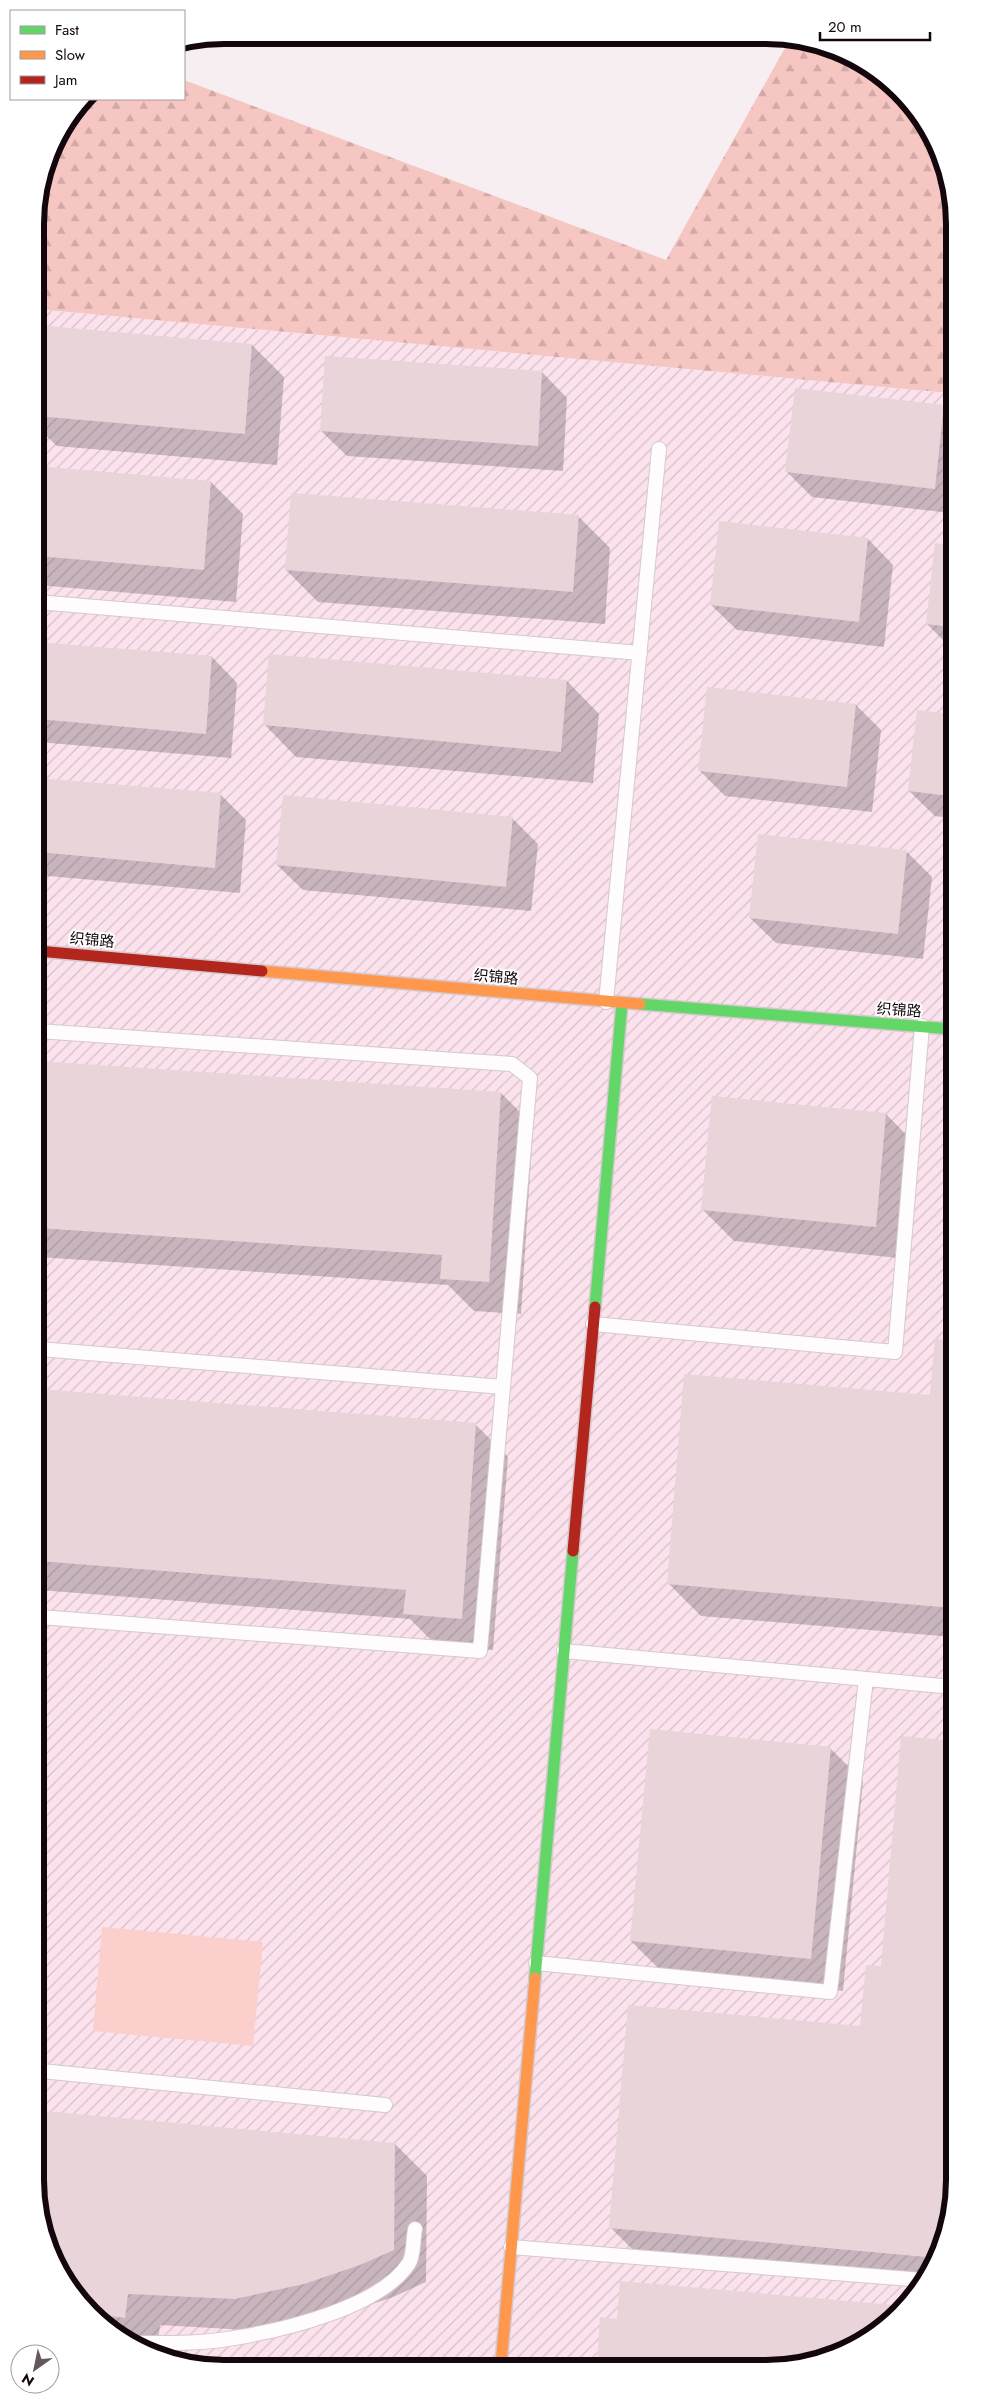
<svg xmlns="http://www.w3.org/2000/svg" width="990" height="2404" font-family="Jost,'Noto Sans SC',sans-serif">
	<style>
		.industrial { fill: url(#industrial-furrows) }
		.forest { fill: url(#forest-firs) }
		.pitch { fill: #facfcc }
		.shadow { fill: #0003 }
		.building { fill: #e8d4d9 }
		.lines { fill: none; stroke-linecap: round; stroke-linejoin: round }
		.lane-casing { stroke: #d5c9ce; stroke-width: 16 }
		.fast-casing { stroke: #d5c9ce; stroke-width: 14 }
		.slow-casing { stroke: #d5c9ce; stroke-width: 14 }
		.jam-casing { stroke: #d5c9ce; stroke-width: 14 }
		.lane { stroke: #fefcfd; stroke-width: 14 }
		.fast { stroke: #63d668; stroke-width: 11 }
		.slow { stroke: #ff974d; stroke-width: 11 }
		.jam { stroke: #b3261e; stroke-width: 11 }
		.labels { text-anchor: middle; dominant-baseline: central; stroke-width: 4; stroke-linejoin: round; paint-order: stroke }
		.street-label { font-size: 15px; fill: #13070d; stroke: #fff }
		.rim { fill: none; stroke: #13070d; stroke-width: 6 }
	</style>
	<defs>
		<pattern id="industrial-furrows" width="10" height="10" patternUnits="userSpaceOnUse" patternTransform="scale(1.25)"><rect width="10" height="10" fill="#fbe2ed"/><path d="M-1 1l2-2M0 10L10 0M9 11l2-2" fill="none" stroke="#d6c0ca"/></pattern>
		<pattern id="forest-firs" width="22" height="20" patternUnits="userSpaceOnUse" patternTransform="scale(1.25)"><rect width="22" height="20" fill="#f6c7c2"/><path d="M5 1l3.5 6h-7zM16 11l3.5 6h-7z" fill="#d2a9a6"/></pattern>
	</defs>
	<rect width="100%" height="100%" fill="#f7eef2"/>
	<path class="industrial" d="M 36,309 L 949,393 L 955,2192 L 941,2252 L 908,2304 L 861,2343 L 814,2363 L 188,2365 L 140,2349 L 91,2314 L 60,2274 L 41,2228 Z"/>
	<path class="forest" d="M 790,39 L 802,39 L 850,55 L 899,90 L 930,130 L 949,176 L 949,393 L 36,309 L 35,212 L 55,140 L 87,99 L 184,99 L 184,80 L 666,260 Z"/>
	<path class="pitch" d="M 102,1927 L 263,1942 L 253,2046 L 93,2031 Z"/>
	<path class="shadow" d="M 36,326 L 252,345 L 284,377 L 277,465 L 57,446 L 36,426 Z
		M 542,372 L 567,398 L 563,471 L 347,456 L 321,431 Z
		M 796,389 L 944,406 L 949,412 L 950,513 L 812,497 L 787,472 Z
		M 36,467 L 211,482 L 243,514 L 236,602 L 37,585 Z
		M 578,516 L 610,548 L 605,624 L 318,602 L 286,570 Z
		M 868,539 L 893,565 L 884,647 L 737,630 L 711,605 Z
		M 950,546 L 950,647 L 927,624 Z
		M 37,643 L 212,657 L 237,683 L 231,758 L 37,742 Z
		M 567,681 L 599,714 L 593,783 L 296,757 L 264,724 Z
		M 856,705 L 881,730 L 872,812 L 725,796 L 699,770 Z
		M 918,711 L 950,715 L 951,818 L 935,816 L 909,791 Z
		M 37,779 L 221,795 L 246,820 L 240,893 L 37,875 Z
		M 512,818 L 538,844 L 531,911 L 303,890 L 277,865 Z
		M 907,852 L 932,877 L 923,959 L 776,943 L 750,918 Z
		M 38,1062 L 501,1093 L 533,1125 L 521,1314 L 474,1311 L 448,1285 L 39,1257 Z
		M 886,1114 L 918,1147 L 908,1259 L 734,1241 L 702,1209 Z
		M 952,1321 L 953,1637 L 701,1616 L 669,1584 L 932,1396 L 950,1341 Z
		M 39,1391 L 476,1425 L 508,1457 L 493,1650 L 437,1646 L 410,1619 L 39,1590 Z
		M 902,1737 L 953,1742 L 955,2192 L 941,2252 L 920,2285 L 643,2260 L 611,2228 L 861,2027 L 882,1967 Z
		M 831,1749 L 863,1781 L 843,1991 L 663,1973 L 631,1941 Z
		M 44,2112 L 395,2144 L 427,2176 L 426,2282 L 393,2297 L 336,2316 L 267,2331 L 160,2325 L 157,2349 L 136,2346 L 91,2314 L 60,2274 L 41,2228 L 41,2133 Z"/>
	<path class="building" d="M 36,325 L 252,344 L 245,434 L 36,416 Z
		M 325,356 L 542,371 L 538,446 L 320,431 Z
		M 795,388 L 944,405 L 935,489 L 785,472 Z
		M 36,466 L 211,481 L 204,570 L 36,556 Z
		M 291,493 L 579,515 L 573,592 L 285,570 Z
		M 719,521 L 868,538 L 859,622 L 710,605 Z
		M 935,543 L 950,545 L 950,627 L 926,624 Z
		M 37,642 L 212,656 L 206,734 L 37,719 Z
		M 269,654 L 567,680 L 561,752 L 263,725 Z
		M 707,687 L 856,704 L 847,787 L 698,771 Z
		M 917,710 L 950,714 L 950,796 L 908,791 Z
		M 37,778 L 221,793 L 215,868 L 37,852 Z
		M 283,795 L 513,817 L 506,887 L 276,865 Z
		M 758,834 L 907,850 L 898,934 L 749,918 Z
		M 38,1061 L 501,1092 L 489,1282 L 440,1279 L 442,1255 L 38,1228 Z
		M 712,1096 L 886,1113 L 876,1227 L 701,1210 Z
		M 951,1322 L 953,1608 L 667,1584 L 684,1374 L 930,1395 L 935,1339 L 949,1340 Z
		M 39,1389 L 476,1423 L 462,1619 L 403,1614 L 406,1590 L 39,1561 Z
		M 650,1729 L 831,1747 L 811,1959 L 630,1941 Z
		M 901,1736 L 953,1741 L 955,2192 L 941,2252 L 937,2258 L 609,2228 L 628,2005 L 860,2026 L 866,1965 L 881,1966 Z
		M 43,2111 L 395,2143 L 394,2250 L 360,2265 L 304,2284 L 235,2299 L 128,2294 L 125,2318 L 90,2313 L 60,2274 L 41,2228 Z
		M 620,2281 L 906,2306 L 861,2343 L 814,2363 L 597,2364 L 600,2317 L 617,2319 Z"/>
	<g class="lines">
		<g class="lane-casing">
			<path id="lane" d="M 37,602 L 640,653
				M 606,1002 L 659,449
				M 38,1031 L 512,1064 L 530,1078 L 480,1651 L 40,1617
				M 593,1324 L 895,1352 L 922,1026
				M 39,1349 L 503,1387
				M 564,1651 L 953,1687
				M 536,1963 L 830,1992 L 866,1679
				M 41,2071 L 385,2105
				M 511,2247 L 923,2280
				M 132,2343 C 166,2343 201,2344 234,2338 C 284,2330 381,2307 409,2263 C 414,2255 413,2239 415,2229"/>
		</g>
		<g class="fast-casing">
			<path id="fast" d="M 640,1004 L 951,1029
				M 595,1307 L 622,1003
				M 535,1978 L 573,1551"/>
		</g>
		<g class="slow-casing">
			<path id="slow" d="M 262,971 L 640,1004
				M 501,2364 L 535,1978"/>
		</g>
		<g class="jam-casing">
			<path id="jam" d="M 38,951 L 262,971
				M 573,1551 L 595,1307"/>
		</g>
		<use href="#lane" class="lane"/>
		<use href="#fast" class="fast"/>
		<use href="#slow" class="slow"/>
		<use href="#jam" class="jam"/>
	</g>
	<g class="labels">
		<g class="street-label">
			<text transform="translate(92 940) rotate(5)">织锦路</text>
			<text transform="translate(496 977) rotate(5)">织锦路</text>
			<text transform="translate(899 1010) rotate(4)">织锦路</text>
		</g>
	</g>
	<path d="M0 0H990V2404H0ZM224 44H766A180 180 0 0 1 946 224V2180A180 180 0 0 1 766 2360H224A180 180 0 0 1 44 2180V224A180 180 0 0 1 224 44Z" fill="#fff" fill-rule="evenodd"/>
	<path class="rim" d="M224 44H766A180 180 0 0 1 946 224V2180A180 180 0 0 1 766 2360H224A180 180 0 0 1 44 2180V224A180 180 0 0 1 224 44Z"/>
	<rect x="10" y="10" width="175" height="90" fill="#ffffff" stroke="#a19c9e"/>
	<rect x="20" y="26" width="25" height="8" fill="#63d668" stroke="#a19c9e"/>
	<text x="55" y="35" font-size="15" fill="#13070d">Fast</text>
	<rect x="20" y="51" width="25" height="8" fill="#ff974d" stroke="#a19c9e"/>
	<text x="55" y="60" font-size="15" fill="#13070d">Slow</text>
	<rect x="20" y="76" width="25" height="8" fill="#b3261e" stroke="#a19c9e"/>
	<text x="55" y="85" font-size="15" fill="#13070d">Jam</text>
	<g transform="translate(35 2369) rotate(213)"><circle r="24" fill="#ffffff" stroke="#a19c9e"/>
	<path d="M0-4L9 19L0 12L-9 19Z" fill="#63585d"/>
	<text y="-8" font-size="14" font-weight="bold" text-anchor="middle" fill="#13070d">N</text>
	</g>
	<path d="M820 32v8h110v-8" fill="none" stroke="#13070d" stroke-width="2.5"/>
	<text x="828" y="32" font-size="15" fill="#13070d" stroke="#ffffff" stroke-width="4" paint-order="stroke">20 m</text>
</svg>
